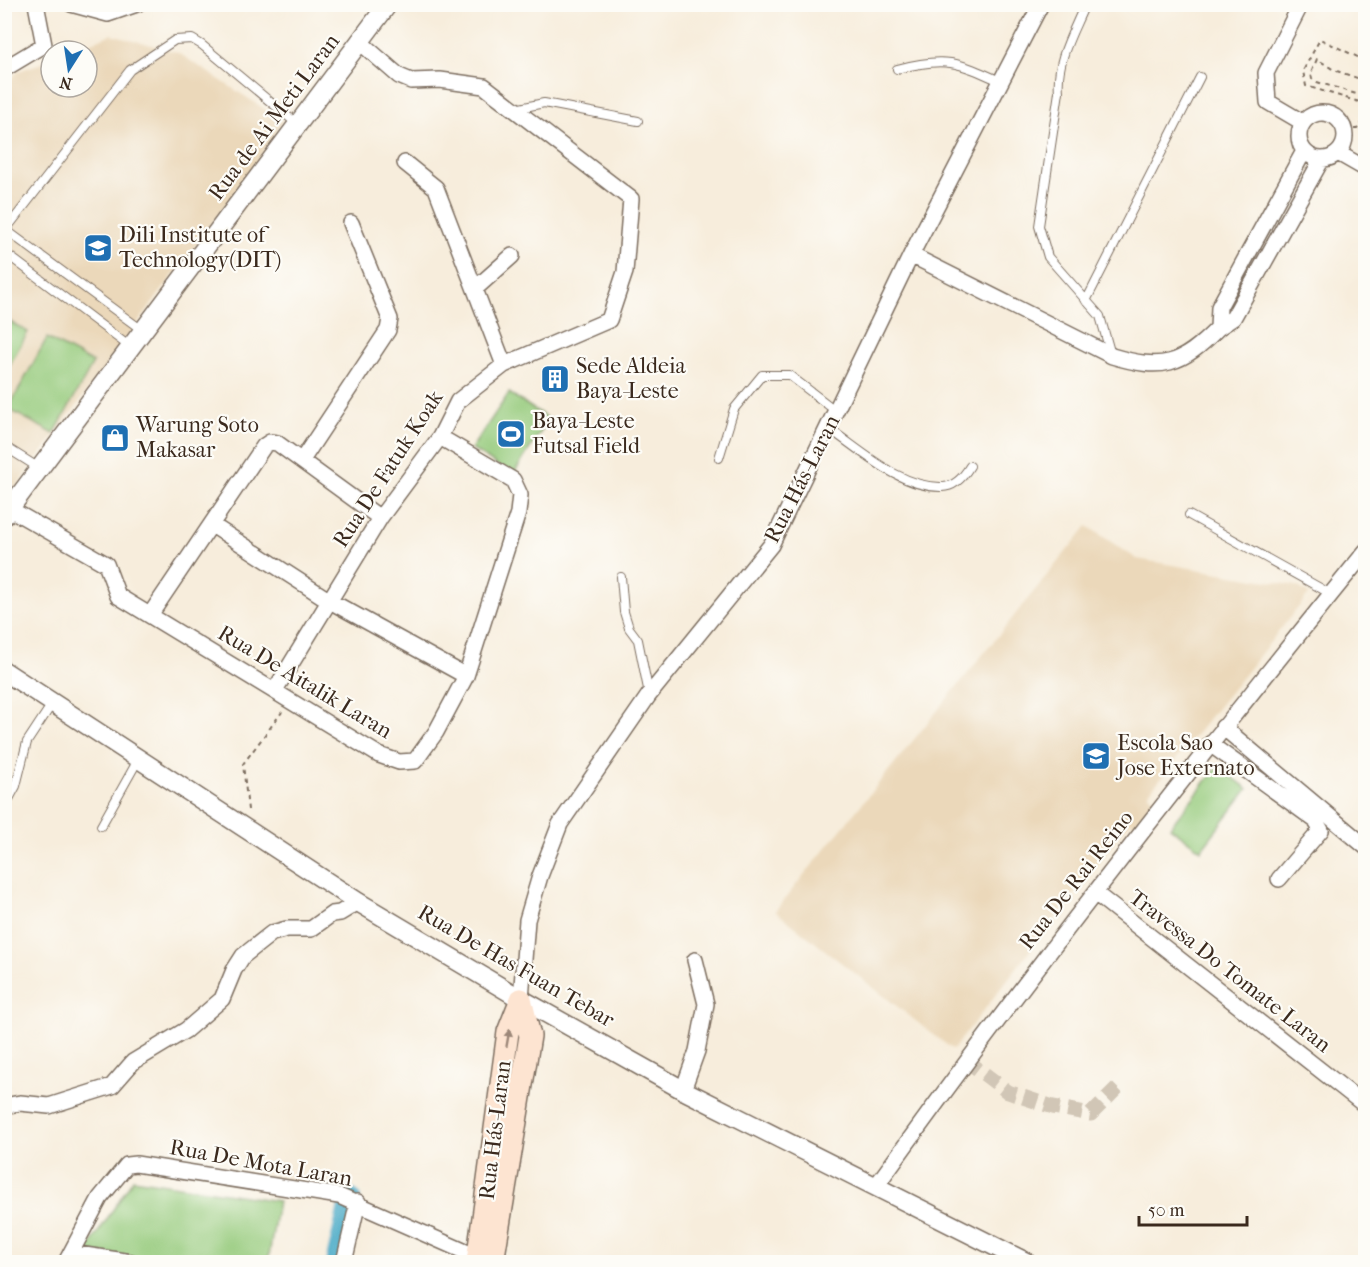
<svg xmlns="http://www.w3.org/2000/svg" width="1370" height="1267" font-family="'IM FELL French Canon',serif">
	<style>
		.built { fill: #ebd8ba }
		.green { fill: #95ca7c; stroke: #687a4d; stroke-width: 1.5 }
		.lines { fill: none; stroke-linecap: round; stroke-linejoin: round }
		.canal { stroke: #47a9c6; stroke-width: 15 }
		.minor-tunnel { stroke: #d1c6b6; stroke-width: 15; stroke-dasharray: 15 8; stroke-linecap: butt }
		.service-casing { stroke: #7d6e60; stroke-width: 10 }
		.minor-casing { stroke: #7d6e60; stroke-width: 18 }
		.tertiary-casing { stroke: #7d6e60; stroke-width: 21 }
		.secondary-casing { stroke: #7d6e60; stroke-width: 24 }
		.path { stroke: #7d6e60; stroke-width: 2; stroke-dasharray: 4.5 4.5; stroke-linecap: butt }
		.service { stroke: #fff; stroke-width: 8 }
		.minor { stroke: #fff; stroke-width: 15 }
		.tertiary { stroke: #fff; stroke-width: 18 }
		.secondary { stroke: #fde4d1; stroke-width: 21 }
		.oneway { fill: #9c8778 }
		.labels { text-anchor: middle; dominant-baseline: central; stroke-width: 4.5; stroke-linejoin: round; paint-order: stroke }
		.street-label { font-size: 22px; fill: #3b2a1e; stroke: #fdfcf7 }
		.poi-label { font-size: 22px; fill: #3b2a1e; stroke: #fdfcf7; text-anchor: start }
	</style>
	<rect width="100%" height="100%" fill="#fdfcf7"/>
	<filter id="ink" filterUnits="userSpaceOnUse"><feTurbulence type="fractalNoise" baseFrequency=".0167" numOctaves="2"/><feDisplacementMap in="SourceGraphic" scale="12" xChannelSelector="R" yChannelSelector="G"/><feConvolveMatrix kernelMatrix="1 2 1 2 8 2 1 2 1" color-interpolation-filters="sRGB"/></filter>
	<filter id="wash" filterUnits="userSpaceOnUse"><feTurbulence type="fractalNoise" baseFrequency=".008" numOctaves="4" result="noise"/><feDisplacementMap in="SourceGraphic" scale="24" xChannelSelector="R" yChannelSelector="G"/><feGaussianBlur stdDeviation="1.35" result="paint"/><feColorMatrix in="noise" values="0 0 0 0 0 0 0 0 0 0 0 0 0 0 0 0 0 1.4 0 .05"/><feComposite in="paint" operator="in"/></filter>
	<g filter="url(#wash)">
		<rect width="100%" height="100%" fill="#f7eddc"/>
		<path class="built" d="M 111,34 L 177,52 L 283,121 L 243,181 L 17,486 L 5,487 L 5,86 L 18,71 L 51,60 L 51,87 L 87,87 L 87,51 L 73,51 Z
			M 1087,526 L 1137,559 L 1297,586 L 1309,594 L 1148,794 L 1154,799 L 1136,826 L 1130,821 L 953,1050 L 775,911 Z"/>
		<path class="green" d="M 5,319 L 28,332 L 5,373 Z
			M 47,338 L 93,363 L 54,434 L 8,409 Z
			M 509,393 L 549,419 L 513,475 L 471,449 Z
			M 1218,766 L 1248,789 L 1201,850 L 1170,827 Z
			M 133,1179 L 278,1201 L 268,1262 L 161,1262 L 86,1251 Z"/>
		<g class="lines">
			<path class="canal" d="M 333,1262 L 348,1195 L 353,1197"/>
		</g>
	</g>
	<g filter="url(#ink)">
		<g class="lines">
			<path class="minor-tunnel" d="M 966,1060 L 1008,1092 L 1053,1107 L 1091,1114 L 1121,1084"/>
			<g class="service-casing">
				<path id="service" d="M 1085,4 C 1073,33 1056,60 1059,92 L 1039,226 L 1048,257 L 1100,316 L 1111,355
					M 897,69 C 946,56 958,62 1002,82
					M 515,109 L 544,103 L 638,121
					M 6,230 L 142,330
					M 4,232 L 130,70 L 175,40 L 192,39 L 202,45 L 297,124
					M 4,252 L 130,347
					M 1086,301 L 1200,77
					M 828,428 C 861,450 900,488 942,487 C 955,487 964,476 970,466
					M 4,446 L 39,468
					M 719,458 L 734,409 L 762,375 L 789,375 L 836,411
					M 1189,515 L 1331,594
					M 621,577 L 624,612 L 629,628 L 638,640 L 649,694
					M 4,808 L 16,786 L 27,742 L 52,704
					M 101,826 L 138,760"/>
			</g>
			<g class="minor-casing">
				<path id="minor" d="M 71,4 L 108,14 L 137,4
					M 1301,4 L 1266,73 L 1268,102 L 1302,122
					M 4,69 L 44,45 L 36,4
					M1299 136a23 23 0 1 1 46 0a23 23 0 1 1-46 0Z
					M 1304,151 L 1219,307 L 1218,328 L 1233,318 L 1322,159
					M 1338,153 L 1366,169
					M 405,163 L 436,188 L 504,365
					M 911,255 L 1112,356 C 1162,371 1181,366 1218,328
					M 476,288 L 512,256
					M 302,460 L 388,330 L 390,319 L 351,223
					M 10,509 L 106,564 L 118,596 L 379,755 L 399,762 L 415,761 L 436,732 L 466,676 L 518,513 L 520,495 L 513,480 L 440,437
					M 212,525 L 330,601 L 466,676
					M 150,615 L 264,446 L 270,442 L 277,443 L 380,518
					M 275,690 L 380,518 L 440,437 L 458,401 L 504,365 L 609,320 L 625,272 L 631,199 L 484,86 L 440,80 L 411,81 L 399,76 L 360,42
					M 1223,727 L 1366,847
					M 1210,744 L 1315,820 L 1321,830 L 1279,879
					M 1095,893 L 1366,1106
					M 521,999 L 527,920 L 540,876 L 560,824 L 649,695 L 771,545 L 911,255 L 1041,4
					M 683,1090 L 697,1051 L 706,1004 L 695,960
					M 4,1106 L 20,1103 L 49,1106 L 112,1086 L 133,1062 L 186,1030 L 222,999 L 234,970 L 243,956 L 272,933 L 287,929 L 311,929 L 332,914 L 340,913 L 358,902
					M 876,1186 C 1032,969 1197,759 1366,551
					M 71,1253 L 131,1262
					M 66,1262 L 100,1198 L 127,1165 L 136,1164 L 339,1196 L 484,1260
					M 344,1262 L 358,1202"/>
			</g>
			<g class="tertiary-casing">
				<path id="tertiary" d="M 4,516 L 388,4
					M 4,671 L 358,902 L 521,999 L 683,1090 L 1026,1262"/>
			</g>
			<g class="secondary-casing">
				<path id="secondary" d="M 477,1262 L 508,1032 L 521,999
					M 493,1262 L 530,1036 L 521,999"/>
			</g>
			<path class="path" d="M 1366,61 L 1320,39 L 1303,71 L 1306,86 L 1366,104
				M 1366,81 L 1334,70 L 1317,59 L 1311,73 L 1312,79 L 1317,82 L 1366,97
				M 1345,129 L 1357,129 L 1366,119
				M 248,810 L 243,764 L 282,712"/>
			<use href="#service" class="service"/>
			<use href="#minor" class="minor"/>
			<use href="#tertiary" class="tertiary"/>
			<use href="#secondary" class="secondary"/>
		</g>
		<defs><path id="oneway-solid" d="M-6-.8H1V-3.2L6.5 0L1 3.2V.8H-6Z" transform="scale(1.5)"/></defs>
		<use class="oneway" href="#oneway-solid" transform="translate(508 1038) rotate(-80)"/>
	</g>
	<defs>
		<g id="university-square" transform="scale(1.5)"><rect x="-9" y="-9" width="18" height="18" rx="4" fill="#1f6fb2" stroke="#fdfcf7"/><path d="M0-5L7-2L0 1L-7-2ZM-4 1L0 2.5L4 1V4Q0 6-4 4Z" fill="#fff"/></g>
		<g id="building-square" transform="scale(1.5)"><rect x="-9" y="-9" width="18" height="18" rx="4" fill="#1f6fb2" stroke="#fdfcf7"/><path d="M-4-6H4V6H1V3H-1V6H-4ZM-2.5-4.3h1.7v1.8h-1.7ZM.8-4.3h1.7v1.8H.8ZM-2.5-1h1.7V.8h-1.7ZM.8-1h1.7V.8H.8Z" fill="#fff"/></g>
		<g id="stadium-square" transform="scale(1.5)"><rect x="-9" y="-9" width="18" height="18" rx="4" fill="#1f6fb2" stroke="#fdfcf7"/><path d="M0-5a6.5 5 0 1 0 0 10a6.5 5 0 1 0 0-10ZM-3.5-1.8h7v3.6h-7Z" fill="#fff"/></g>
		<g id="shop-square" transform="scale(1.5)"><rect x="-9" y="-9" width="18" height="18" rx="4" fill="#1f6fb2" stroke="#fdfcf7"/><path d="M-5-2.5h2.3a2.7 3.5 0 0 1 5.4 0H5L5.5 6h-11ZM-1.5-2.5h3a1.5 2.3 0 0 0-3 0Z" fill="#fff"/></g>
		<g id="school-square" transform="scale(1.5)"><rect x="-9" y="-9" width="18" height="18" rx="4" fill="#1f6fb2" stroke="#fdfcf7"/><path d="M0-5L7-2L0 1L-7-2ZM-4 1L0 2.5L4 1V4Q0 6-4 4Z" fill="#fff"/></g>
	</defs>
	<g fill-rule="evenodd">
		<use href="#university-square" x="98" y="248"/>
		<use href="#building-square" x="555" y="379"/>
		<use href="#stadium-square" x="511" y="434"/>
		<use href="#shop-square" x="115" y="438"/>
		<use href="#school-square" x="1096" y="756"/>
	</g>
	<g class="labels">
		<g class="street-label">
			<text transform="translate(274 117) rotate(-53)">Rua de Ai Meti Laran</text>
			<text transform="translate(388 469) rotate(-57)">Rua De Fatuk Koak</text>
			<text transform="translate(802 479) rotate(-63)">Rua Hás-Laran</text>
			<text transform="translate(305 682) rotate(31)">Rua De Aitalik Laran</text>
			<text transform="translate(1076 880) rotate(-52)">Rua De Rai Reino</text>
			<text transform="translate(516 966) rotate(30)">Rua De Has Fuan Tebar</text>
			<text transform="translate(1230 971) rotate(38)">Travessa Do Tomate Laran</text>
			<text transform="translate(495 1130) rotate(-83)">Rua Hás-Laran</text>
			<text transform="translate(261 1163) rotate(10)">Rua De Mota Laran</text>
		</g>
		<g class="poi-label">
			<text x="119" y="235">Dili Institute of<tspan x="119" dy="25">Technology(DIT)</tspan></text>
			<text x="576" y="366">Sede Aldeia<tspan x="576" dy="25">Baya-Leste</tspan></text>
			<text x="532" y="421">Baya-Leste<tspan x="532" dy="25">Futsal Field</tspan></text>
			<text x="136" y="425">Warung Soto<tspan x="136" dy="25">Makasar</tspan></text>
			<text x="1117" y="743">Escola Sao<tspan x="1117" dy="25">Jose Externato</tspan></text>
		</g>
	</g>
	<rect width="1370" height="1267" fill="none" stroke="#fdfcf7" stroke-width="24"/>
	<g transform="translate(69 69) rotate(192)"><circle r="28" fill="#fdfcf7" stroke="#afa8a0" stroke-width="1.5"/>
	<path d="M0-4.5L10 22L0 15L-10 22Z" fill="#1f6fb2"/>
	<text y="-9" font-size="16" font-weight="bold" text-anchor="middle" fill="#3b2a1e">N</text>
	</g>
	<path d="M1139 1216v9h108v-9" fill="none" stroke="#3b2a1e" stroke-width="3"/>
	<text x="1148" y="1216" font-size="18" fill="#3b2a1e" stroke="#fdfcf7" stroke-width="4.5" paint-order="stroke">50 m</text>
</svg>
